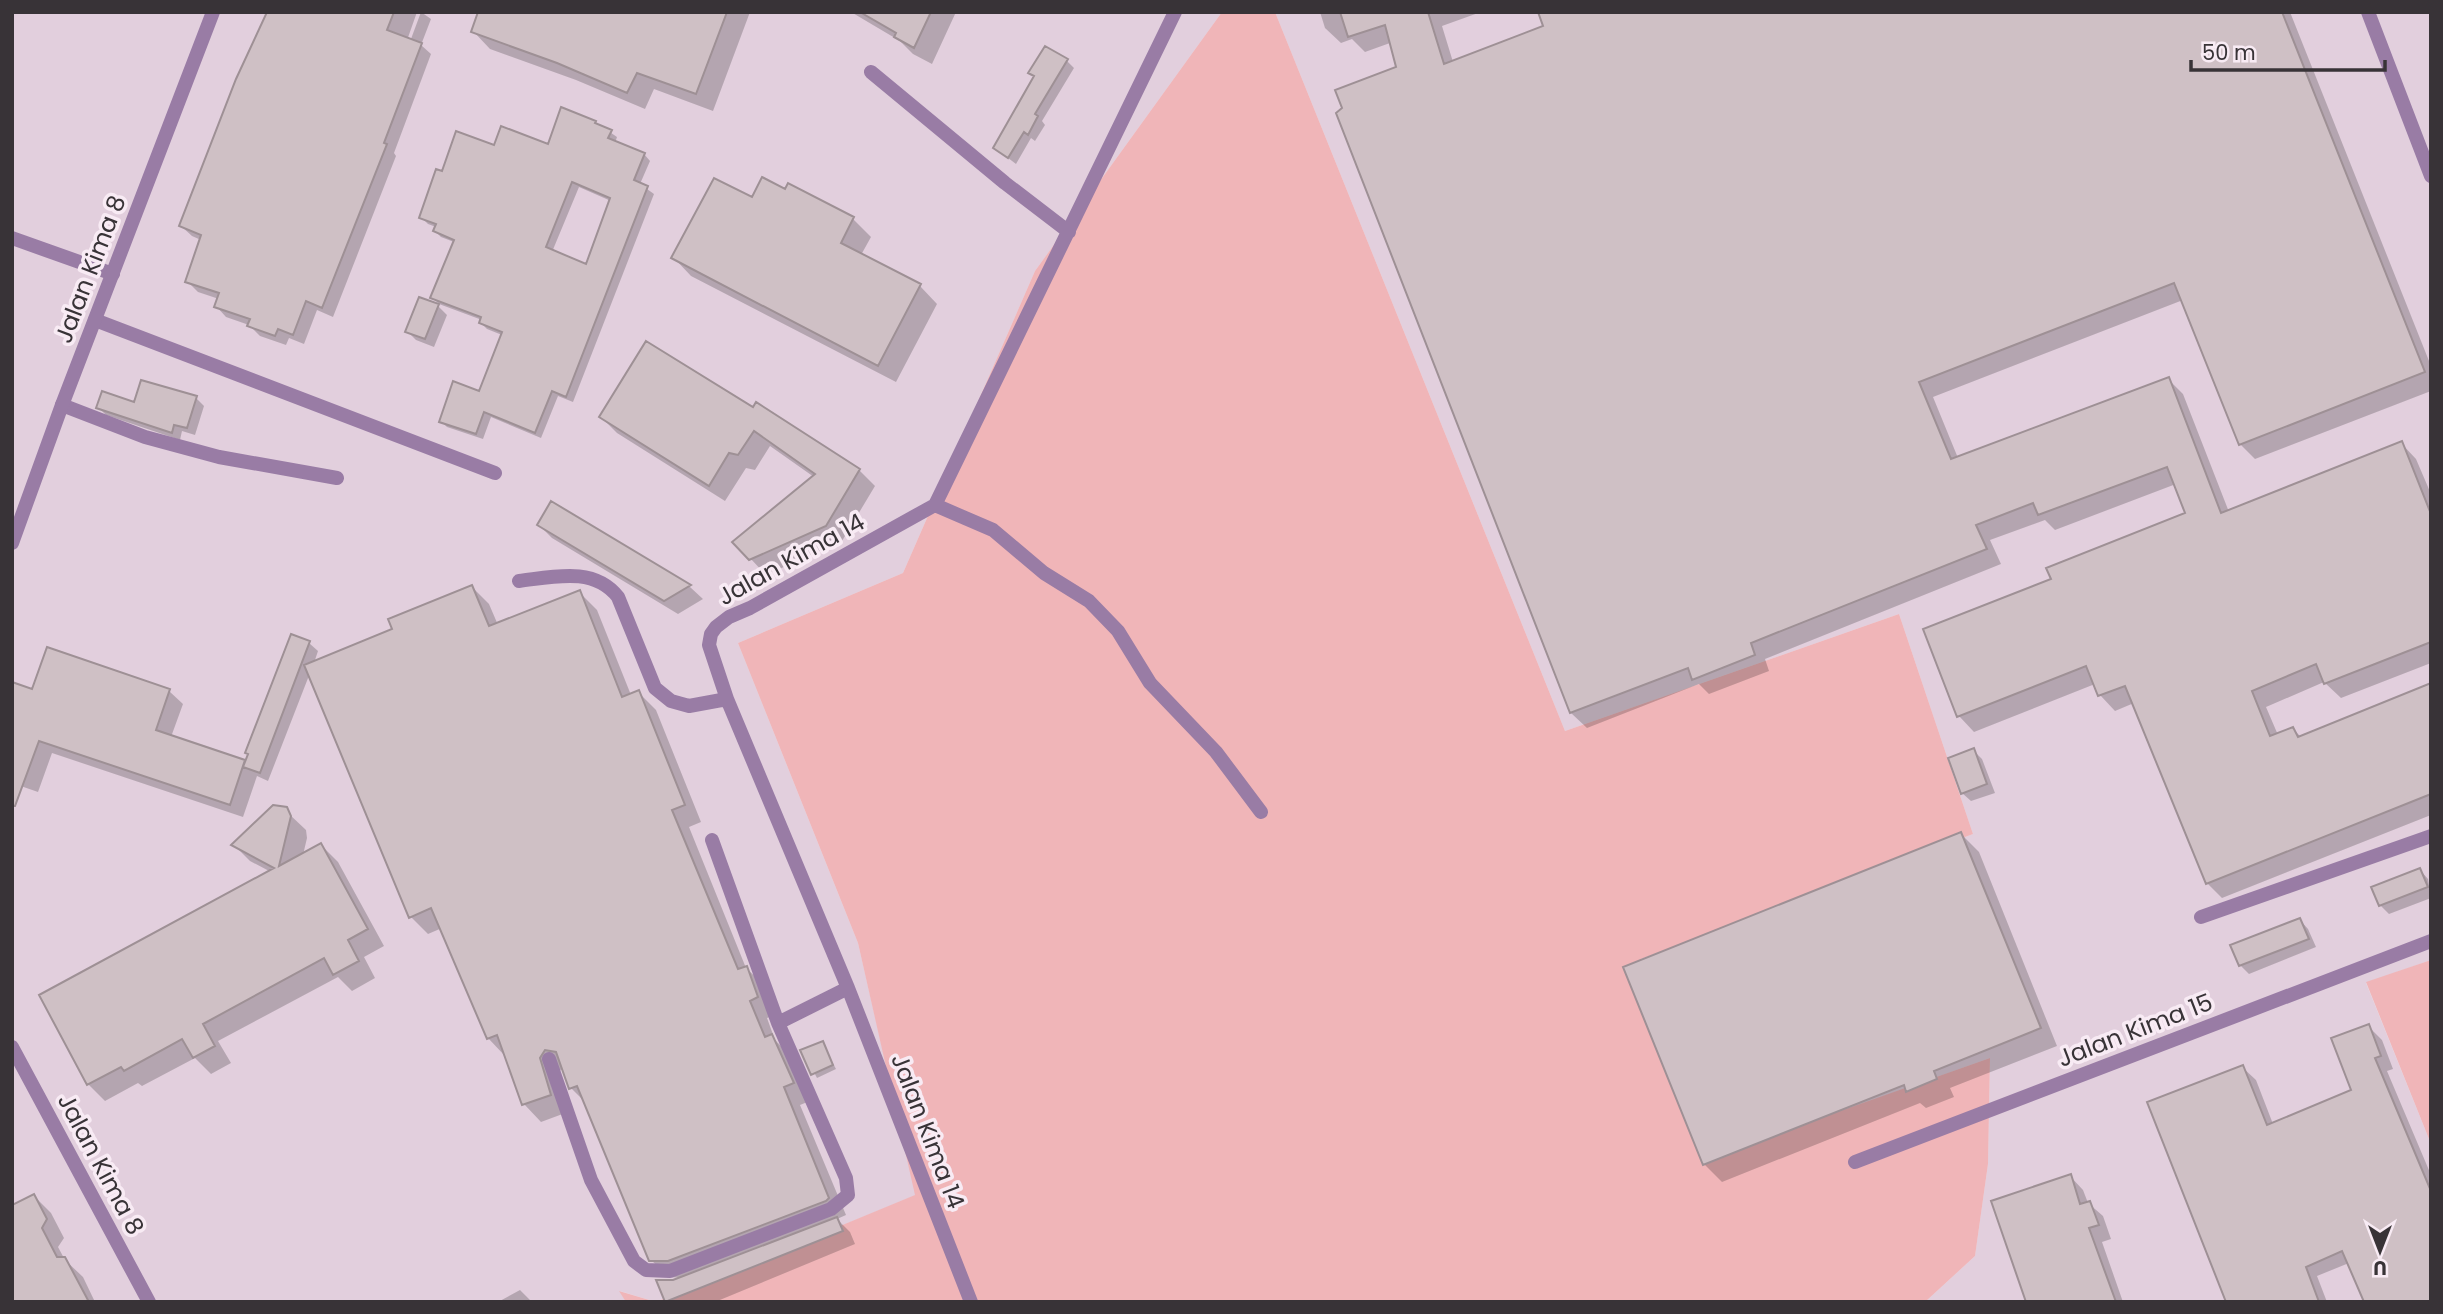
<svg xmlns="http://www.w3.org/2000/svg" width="2443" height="1314" font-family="Poppins,sans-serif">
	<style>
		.built { fill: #e2cfdd }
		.green { fill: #f0b5b8 }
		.shadow { fill: #0003; fill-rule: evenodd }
		.building { fill: #cfc0c5; stroke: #9e9095; stroke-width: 2; fill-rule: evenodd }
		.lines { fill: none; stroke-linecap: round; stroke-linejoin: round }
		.lane { stroke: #997ca5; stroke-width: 14 }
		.street { stroke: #997ca5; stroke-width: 14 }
		.labels { text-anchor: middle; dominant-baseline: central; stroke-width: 7; stroke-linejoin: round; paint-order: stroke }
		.street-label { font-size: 24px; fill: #383337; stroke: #f8ebf4 }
	</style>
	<rect width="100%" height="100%" fill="#ebdee7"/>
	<path class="built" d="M 12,12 L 1222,12 L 1035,271 L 903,573 L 738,643 L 858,943 L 916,1195 L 656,1302 L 620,1291 L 626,1302 L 12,1302 Z
		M 1275,12 L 2431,12 L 2431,960 L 2366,983 L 2431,1144 L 2431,1302 L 1925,1302 L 1975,1256 L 1988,1164 L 1990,1058 L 1710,1158 L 1641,959 L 1973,834 L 1899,614 L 1565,731 Z"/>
	<path class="green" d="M 1222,12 L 1275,12 L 1565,731 L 1899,614 L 1973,834 L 1641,959 L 1710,1157 L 1990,1058 L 1988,1164 L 1975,1256 L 1925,1302 L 626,1302 L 619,1291 L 656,1302 L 915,1195 L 858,943 L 738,643 L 903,573 L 1035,271 Z
		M 2431,960 L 2431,1144 L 2366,982 Z"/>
	<path class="shadow" d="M 268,12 L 417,12 L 405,46 L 408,47 L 421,12 L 431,19 L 421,45 L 431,54 L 394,153 L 396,156 L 333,317 L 317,310 L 304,344 L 289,338 L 286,345 L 260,336 L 249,325 L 226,317 L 216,306 L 219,299 L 198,292 L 187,281 L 201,240 L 192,236 L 181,226 Z
		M 480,12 L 750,12 L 713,111 L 654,89 L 645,109 L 576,80 L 490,49 L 473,31 Z
		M 851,12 L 956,12 L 932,64 L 913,54 L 900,41 Z
		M 1320,12 L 1481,12 L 1442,26 L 1453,62 L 1546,27 L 1540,12 L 2290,12 L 2431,366 L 2431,391 L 2255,459 L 2240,444 L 2183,300 L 1933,397 L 1958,458 L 2168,379 L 2183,394 L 2229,512 L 2401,443 L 2416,459 L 2431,494 L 2431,663 L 2341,698 L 2324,682 L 2266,707 L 2278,735 L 2293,729 L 2301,737 L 2431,685 L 2431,815 L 2222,898 L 2207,883 L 2134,703 L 2115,711 L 2100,695 L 2095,684 L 1974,732 L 1959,716 L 1925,630 L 2053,580 L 2187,514 L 2176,484 L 2055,530 L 2045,520 L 1990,540 L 2001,564 L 1765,659 L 1769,671 L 1709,694 L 1699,684 L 1587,728 L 1571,713 L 1390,43 L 1365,52 L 1352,39 L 1341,43 L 1325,28 Z
		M 1067,61 L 1074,68 L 1042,121 L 1045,125 L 1035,141 L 1031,138 L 1016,164 L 995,148 L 1035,78 L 1030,73 Z
		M 595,122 L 617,137 L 615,143 L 644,154 L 650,161 L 640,184 L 654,194 L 573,402 L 558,396 L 541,438 L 491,417 L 483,439 L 447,427 L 441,421 L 480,393 L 502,335 L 487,329 L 481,323 L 482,320 L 439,304 L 432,297 L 454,242 L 441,237 L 435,231 L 436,227 L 428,224 L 421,217 L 443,173 L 495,147 L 549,146 ZM 579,187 L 611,201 L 587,266 L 552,252 Z
		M 752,200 L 853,219 L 871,237 L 861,255 L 920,286 L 937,304 L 896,382 L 691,276 L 674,258 Z
		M 420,299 L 438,306 L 447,315 L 434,347 L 416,340 L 407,331 Z
		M 647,344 L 859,470 L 875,486 L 842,541 L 766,575 L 750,558 L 814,477 L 770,446 L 755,470 L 746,468 L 725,501 L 617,433 L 601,417 Z
		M 196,398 L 204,406 L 195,435 L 182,431 L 180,440 L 106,415 L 98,407 Z
		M 552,504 L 690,587 L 703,599 L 678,614 L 552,538 L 539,525 Z
		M 472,587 L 489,604 L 498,625 L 579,592 L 597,610 L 631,695 L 638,692 L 656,710 L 701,822 L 689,827 L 746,968 L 764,985 L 775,1015 L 767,1018 L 775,1040 L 789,1054 L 810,1101 L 800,1105 L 846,1215 L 837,1219 L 850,1232 L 855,1244 L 715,1302 L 667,1302 L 659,1282 L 674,1282 L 684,1278 L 669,1277 L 651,1260 L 586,1103 L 571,1088 L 563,1067 L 556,1076 L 568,1112 L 541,1122 L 524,1104 L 505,1056 L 488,1038 L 442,928 L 428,934 L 411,917 L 310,673 L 268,781 L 257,776 L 243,817 L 52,753 L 38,792 L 12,783 L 33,692 L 169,691 L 183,704 L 171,737 L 246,764 L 309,643 L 318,651 L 314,663 L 394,630 Z
		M 1973,750 L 1982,759 L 1995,793 L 1971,801 L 1962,793 Z
		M 288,813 L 306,830 L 307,838 L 303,855 L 321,845 L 338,862 L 384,946 L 364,957 L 375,978 L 352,991 L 338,977 L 218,1041 L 231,1063 L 211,1074 L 195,1058 L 142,1086 L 138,1083 L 105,1101 L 88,1084 L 41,996 L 271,872 L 250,861 L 234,845 Z
		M 1961,834 L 1979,852 L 2057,1046 L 1950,1088 L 1954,1097 L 1926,1108 L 1920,1103 L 1722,1182 L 1704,1164 Z
		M 2420,870 L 2428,879 L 2431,898 L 2389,914 L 2380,905 Z
		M 2300,920 L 2308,929 L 2316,947 L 2249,974 L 2240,965 Z
		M 2368,1026 L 2382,1040 L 2393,1069 L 2387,1071 L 2431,1175 L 2431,1302 L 2349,1263 L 2317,1276 L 2327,1302 L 2228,1302 L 2242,1067 L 2256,1080 L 2273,1124 L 2353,1091 Z
		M 822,1043 L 836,1069 L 817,1078 L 803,1051 Z
		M 2070,1176 L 2083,1190 L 2088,1203 L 2103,1216 L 2111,1239 L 2102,1242 L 2123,1302 L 2032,1302 Z
		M 34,1196 L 51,1213 L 64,1238 L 58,1247 L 65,1260 L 83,1277 L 95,1302 L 12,1302 Z
		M 520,1290 L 532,1302 L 498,1302 Z"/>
	<path class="building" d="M 267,12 L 394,12 L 387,30 L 422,43 L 384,143 L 387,144 L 322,308 L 306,301 L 293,335 L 278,329 L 275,336 L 247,326 L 250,319 L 214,307 L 219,293 L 185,282 L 201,235 L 179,226 L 236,79 Z
		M 478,12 L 727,12 L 696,94 L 637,73 L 627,93 L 557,63 L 471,32 Z
		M 860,12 L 931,12 L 914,48 L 894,37 L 896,33 Z
		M 1340,12 L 1428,12 L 1444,64 L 1543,26 L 1538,12 L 2282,12 L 2425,372 L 2239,445 L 2174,283 L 1919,382 L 1951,459 L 2169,377 L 2221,513 L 2402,441 L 2431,514 L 2431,642 L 2324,684 L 2316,664 L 2252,691 L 2270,736 L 2293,727 L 2298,737 L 2431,683 L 2431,794 L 2206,884 L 2125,686 L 2098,696 L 2086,666 L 1957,717 L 1923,629 L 2051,579 L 2046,568 L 2185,513 L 2167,467 L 2038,515 L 2033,503 L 1976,525 L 1987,549 L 1751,643 L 1755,655 L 1692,680 L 1688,668 L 1570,713 L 1336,113 L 1342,108 L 1335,90 L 1396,67 L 1385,25 L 1348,37 Z
		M 1045,46 L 1068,59 L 1035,114 L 1038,116 L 1028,135 L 1024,132 L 1008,158 L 993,148 L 1034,76 L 1028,73 Z
		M 561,107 L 596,121 L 595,123 L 612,130 L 608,138 L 645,153 L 634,180 L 648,186 L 566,397 L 552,391 L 535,433 L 484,412 L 476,434 L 439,422 L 453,381 L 479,391 L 502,332 L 479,323 L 481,317 L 430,298 L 454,240 L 433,231 L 436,224 L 419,218 L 436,169 L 442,171 L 456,131 L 494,145 L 501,126 L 548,144 ZM 572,182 L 610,198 L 586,264 L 546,247 Z
		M 762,177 L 785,189 L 788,183 L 854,217 L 841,243 L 921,284 L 878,366 L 671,258 L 714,178 L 752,197 Z
		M 419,297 L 439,304 L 425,339 L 405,332 Z
		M 646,341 L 753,407 L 756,402 L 860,469 L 826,526 L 749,560 L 732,542 L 815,474 L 754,431 L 738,455 L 729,453 L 709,486 L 599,417 Z
		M 141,380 L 197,396 L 187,428 L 174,425 L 172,433 L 96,408 L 102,391 L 134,402 Z
		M 551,501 L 691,585 L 664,601 L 537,525 Z
		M 472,585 L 489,626 L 580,590 L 622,697 L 639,690 L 685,805 L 672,810 L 738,969 L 747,966 L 758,997 L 750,1001 L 765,1037 L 772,1034 L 794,1083 L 784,1087 L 829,1198 L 826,1201 L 668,1261 L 649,1261 L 577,1086 L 569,1089 L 556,1052 L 545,1050 L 540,1058 L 551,1095 L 522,1105 L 497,1035 L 487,1039 L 431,908 L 409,918 L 304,665 L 392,629 L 388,619 Z
		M 291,634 L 310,641 L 260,773 L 243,767 L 248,754 L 245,753 Z
		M 47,647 L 170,689 L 156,730 L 245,760 L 230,805 L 39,741 L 15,806 L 12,806 L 12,682 L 32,689 Z
		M 1974,748 L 1987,784 L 1961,794 L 1948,758 Z
		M 273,805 L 287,807 L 291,816 L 279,866 L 321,843 L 368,929 L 348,940 L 359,961 L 333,975 L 324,958 L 203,1024 L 215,1046 L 193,1058 L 182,1039 L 124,1071 L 121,1067 L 87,1085 L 39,995 L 274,868 L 231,845 Z
		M 1961,832 L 2041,1028 L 1934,1071 L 1937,1079 L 1906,1092 L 1904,1085 L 1703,1165 L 1623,967 Z
		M 2420,868 L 2428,887 L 2379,906 L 2371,887 Z
		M 2300,918 L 2309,939 L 2239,966 L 2230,945 Z
		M 2369,1024 L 2381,1056 L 2375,1058 L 2431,1191 L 2431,1302 L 2364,1302 L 2342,1251 L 2306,1267 L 2319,1302 L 2226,1302 L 2147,1102 L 2243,1065 L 2267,1125 L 2351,1090 L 2331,1038 Z
		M 823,1041 L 833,1065 L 811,1075 L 800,1050 Z
		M 2071,1174 L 2080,1204 L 2090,1201 L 2099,1225 L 2089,1228 L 2116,1302 L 2026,1302 L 1991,1201 Z
		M 34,1194 L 47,1219 L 42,1228 L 57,1257 L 65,1257 L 89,1302 L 12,1302 L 12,1205 Z
		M 837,1217 L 843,1231 L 665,1302 L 656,1280 L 673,1280 Z"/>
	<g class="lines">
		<path class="lane" d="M 871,72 L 1005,183 L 1069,232
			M 12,238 L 113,274
			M 95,320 L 495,473
			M 62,405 L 145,437 L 219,457 L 337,478
			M 935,505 L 993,530 L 1044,573 L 1089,601 L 1118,631 L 1150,683 L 1216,752 L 1261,812
			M 519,581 C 553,577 594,566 618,597 L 655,688 L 671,701 L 689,706 L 727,699
			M 712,840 L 778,1023
			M 2201,917 L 2431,836
			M 549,1059 L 591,1180 L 634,1261 L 646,1270 L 670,1271 L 831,1209 L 848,1195 L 846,1178 L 778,1023 L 848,988
			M 971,1302 L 848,988 L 727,699 L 709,645 L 711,634 L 716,627 L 729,617 L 750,608 L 935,505 L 1175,12"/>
		<path class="street" d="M 2368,12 L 2431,176
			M 12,543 L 62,405 L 213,12
			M 12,1047 L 149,1302
			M 1855,1162 L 2431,941"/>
	</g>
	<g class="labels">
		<g class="street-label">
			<text transform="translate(90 269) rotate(-69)">Jalan Kima 8</text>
			<text transform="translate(791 559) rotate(-29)">Jalan Kima 14</text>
			<text transform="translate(2135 1030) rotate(-21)">Jalan Kima 15</text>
			<text transform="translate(928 1131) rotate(69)">Jalan Kima 14</text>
			<text transform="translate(101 1164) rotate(62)">Jalan Kima 8</text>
		</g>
	</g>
	<rect width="2443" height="1314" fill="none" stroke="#383337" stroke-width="28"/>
	<g transform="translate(2380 1251) rotate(180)" stroke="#f8ebf4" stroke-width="5" paint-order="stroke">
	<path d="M0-5L12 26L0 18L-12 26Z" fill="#383337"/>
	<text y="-10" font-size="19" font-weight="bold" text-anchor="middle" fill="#383337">U</text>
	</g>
	<path d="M2191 60v10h194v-10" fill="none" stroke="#383337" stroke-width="3.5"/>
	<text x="2202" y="60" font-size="21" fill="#383337" stroke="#f8ebf4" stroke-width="5" paint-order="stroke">50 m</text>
</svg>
